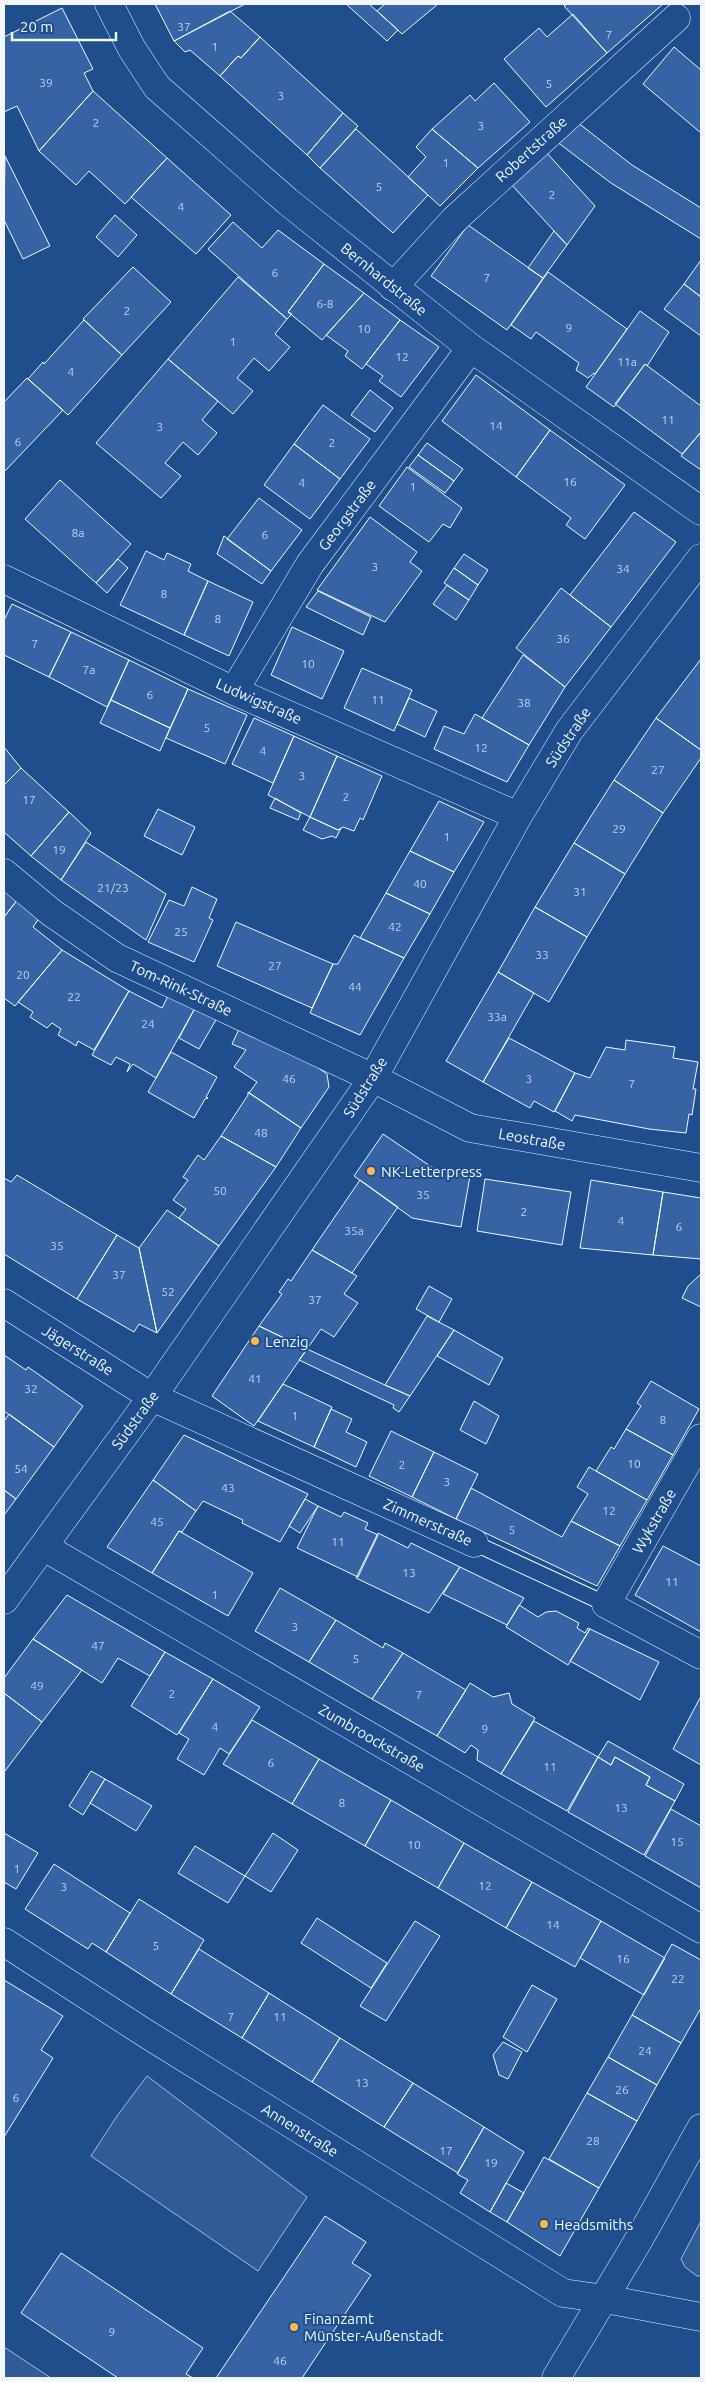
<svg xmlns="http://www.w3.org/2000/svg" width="705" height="2382" font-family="Ubuntu,sans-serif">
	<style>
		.built { fill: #305b95; stroke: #a8bbd7 }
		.building { fill: #3563a3; stroke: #f2f6ff }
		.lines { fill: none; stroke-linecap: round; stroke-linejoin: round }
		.lane-casing { stroke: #f2f6ff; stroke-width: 17 }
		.street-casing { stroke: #f2f6ff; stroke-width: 29 }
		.secondary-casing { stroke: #f2f6ff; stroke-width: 29 }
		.lane { stroke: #1f4e8c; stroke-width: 15 }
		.street { stroke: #1f4e8c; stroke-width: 28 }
		.secondary { stroke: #1f4e8c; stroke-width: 28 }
		.poi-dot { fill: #ffb74d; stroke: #1f4e8c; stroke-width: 2 }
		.labels { text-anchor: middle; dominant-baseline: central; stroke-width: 4; stroke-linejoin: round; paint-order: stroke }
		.number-label { font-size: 12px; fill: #c3d1e8 }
		.street-label { font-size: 15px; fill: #f2f6ff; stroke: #1f4e8c }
		.poi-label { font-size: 15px; fill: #f2f6ff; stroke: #1f4e8c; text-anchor: start }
	</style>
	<rect width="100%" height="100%" fill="#1f4e8c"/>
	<path class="built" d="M 147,2076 L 307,2197 L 258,2271 L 91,2156 L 117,2116 Z
		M 701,2221 L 701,2276 L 697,2276 L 685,2267 L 681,2259 Z
		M 4,2347 L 51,2378 L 4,2378 Z"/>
	<path class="building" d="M 155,4 L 245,4 L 174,41 Z
		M 346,4 L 369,4 L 398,30 L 387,41 Z
		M 385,4 L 438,4 L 402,34 L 377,11 Z
		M 567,4 L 663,4 L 607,53 L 564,6 Z
		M 62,8 L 93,69 L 84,73 L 93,91 L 39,151 L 17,106 L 4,112 L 4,37 Z
		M 230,11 L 260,37 L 241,58 L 238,56 L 220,76 L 190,50 L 185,52 L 174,41 Z
		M 573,14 L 607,53 L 546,107 L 504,59 L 539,28 L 547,37 Z
		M 260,37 L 343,113 L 307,155 L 220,76 L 238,56 L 241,58 Z
		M 674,47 L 701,70 L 701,133 L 643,84 Z
		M 494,83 L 530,122 L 478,168 L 432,129 L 470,95 L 475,101 Z
		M 93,91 L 167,158 L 125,204 L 89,171 L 76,185 L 39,151 Z
		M 343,113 L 358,126 L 320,168 L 307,155 Z
		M 577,122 L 632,165 L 701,208 L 701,239 L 611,183 L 556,141 Z
		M 356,129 L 428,195 L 393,233 L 320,168 Z
		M 432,129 L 478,168 L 440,206 L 408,177 L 426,157 L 416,147 Z
		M 545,151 L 595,206 L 567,245 L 510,183 Z
		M 5,156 L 50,246 L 23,259 L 4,220 Z
		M 167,158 L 231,215 L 196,254 L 131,197 Z
		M 115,215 L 137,235 L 118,257 L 96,237 Z
		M 233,222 L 262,248 L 278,230 L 324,264 L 288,312 L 292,314 L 287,319 L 208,249 Z
		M 468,225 L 543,278 L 507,330 L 431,276 Z
		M 554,231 L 567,245 L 543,278 L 528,268 Z
		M 701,260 L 701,297 L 684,284 Z
		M 324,264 L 364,293 L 322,340 L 288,312 Z
		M 133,267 L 171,302 L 122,355 L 83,319 Z
		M 548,272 L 627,329 L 595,374 L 594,373 L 588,378 L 576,370 L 579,363 L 536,332 L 531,339 L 511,325 Z
		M 238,277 L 287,319 L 275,334 L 290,347 L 269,371 L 254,358 L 237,378 L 253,391 L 233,414 L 168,359 Z
		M 684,284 L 701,297 L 701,336 L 664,309 Z
		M 364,293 L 400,320 L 362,369 L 345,356 L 348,351 L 326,335 Z
		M 640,311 L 669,332 L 647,366 L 645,364 L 614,407 L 586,387 Z
		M 84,320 L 122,355 L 68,415 L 28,379 L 43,362 L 44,364 Z
		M 400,320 L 439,347 L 401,397 L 379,381 L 383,376 L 366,364 Z
		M 168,359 L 218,401 L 202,420 L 217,433 L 198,455 L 183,442 L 165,463 L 181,476 L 161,498 L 96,443 Z
		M 645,364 L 701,406 L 701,432 L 682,454 L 615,404 Z
		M 476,375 L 550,430 L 516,477 L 442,421 Z
		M 27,378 L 63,410 L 4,472 L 4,402 Z
		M 370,390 L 393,408 L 375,432 L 351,415 Z
		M 323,405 L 370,439 L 340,479 L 294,444 Z
		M 550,430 L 625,485 L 585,539 L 566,525 L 571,518 L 516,477 Z
		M 701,432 L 701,470 L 681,456 Z
		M 427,443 L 463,469 L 454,481 L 418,455 Z
		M 294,444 L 340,479 L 310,519 L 264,485 Z
		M 418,455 L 454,481 L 445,493 L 409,467 Z
		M 407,467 L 462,508 L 450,528 L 443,524 L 429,542 L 379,506 Z
		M 60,480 L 131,544 L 96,583 L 25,519 Z
		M 259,498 L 302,530 L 271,571 L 227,539 Z
		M 634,512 L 676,542 L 611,627 L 570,595 Z
		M 370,517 L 417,552 L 410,562 L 422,571 L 385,622 L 317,590 Z
		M 224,536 L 271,571 L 262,584 L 217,554 Z
		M 146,551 L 164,560 L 167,553 L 191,564 L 188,571 L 208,581 L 184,635 L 120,605 Z
		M 464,554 L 488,570 L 478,585 L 454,568 Z
		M 118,559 L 128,568 L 107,593 L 96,583 Z
		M 454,568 L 478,585 L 469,600 L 444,583 Z
		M 208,581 L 253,602 L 229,656 L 184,635 Z
		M 447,585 L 469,600 L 456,620 L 433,604 Z
		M 561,588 L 611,627 L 565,687 L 516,648 Z
		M 318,591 L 371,617 L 363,635 L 306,607 Z
		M 12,604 L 71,632 L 49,677 L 4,655 L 4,620 Z
		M 292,627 L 344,651 L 322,699 L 271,675 Z
		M 71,632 L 129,660 L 107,707 L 49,677 Z
		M 523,655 L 565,687 L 529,745 L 482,718 Z
		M 701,659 L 701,750 L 656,718 Z
		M 129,660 L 188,689 L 170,728 L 111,700 Z
		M 362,668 L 412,690 L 394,731 L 344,708 Z
		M 188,689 L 247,715 L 225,764 L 166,738 Z
		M 409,698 L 437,711 L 425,737 L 397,724 Z
		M 111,700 L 170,728 L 160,751 L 100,723 Z
		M 475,714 L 529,745 L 507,782 L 434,749 L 444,726 L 464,734 Z
		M 254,718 L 294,736 L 273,783 L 232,764 Z
		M 656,718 L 701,750 L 701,758 L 663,813 L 614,780 Z
		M 294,736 L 337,756 L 310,817 L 268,795 Z
		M 4,747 L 21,768 L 4,785 Z
		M 337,756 L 382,776 L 363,820 L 360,818 L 354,831 L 343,827 L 338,830 L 310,817 Z
		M 21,768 L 69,812 L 31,856 L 4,832 L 4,785 Z
		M 614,780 L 663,813 L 625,874 L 574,843 Z
		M 275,798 L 301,813 L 298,820 L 270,808 Z
		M 439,801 L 484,822 L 454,872 L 410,851 Z
		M 158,809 L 195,827 L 182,855 L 144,836 Z
		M 69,812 L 91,833 L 61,880 L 31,856 Z
		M 310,817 L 338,830 L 341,828 L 336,838 L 332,836 L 322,839 L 303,830 Z
		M 86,842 L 166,894 L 146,940 L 61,880 Z
		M 574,843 L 625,874 L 587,937 L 535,907 Z
		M 410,851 L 454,872 L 430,914 L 386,893 Z
		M 4,887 L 18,899 L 4,917 Z
		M 192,887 L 217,899 L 209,918 L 213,920 L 194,962 L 148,942 L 169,900 L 184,906 Z
		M 386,893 L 430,914 L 404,958 L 360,938 Z
		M 18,899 L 40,917 L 33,927 L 62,950 L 15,1006 L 4,998 L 4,917 Z
		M 535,907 L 587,937 L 549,1002 L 498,972 Z
		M 236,922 L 333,964 L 312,1008 L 217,966 Z
		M 354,935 L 404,958 L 360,1035 L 310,1013 L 333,964 L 338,964 Z
		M 62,950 L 129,991 L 94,1050 L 78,1041 L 76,1046 L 70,1042 L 58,1035 L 61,1029 L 52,1023 L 47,1028 L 30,1017 L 33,1012 L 18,1002 Z
		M 498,972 L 534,993 L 483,1082 L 446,1061 Z
		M 129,991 L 162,1008 L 168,996 L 195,1008 L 156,1078 L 133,1064 L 127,1072 L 130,1064 L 116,1057 L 111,1065 L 92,1055 Z
		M 195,1008 L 217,1018 L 199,1049 L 179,1038 Z
		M 239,1029 L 306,1059 L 327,1074 L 329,1087 L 301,1128 L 249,1093 L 257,1082 L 234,1067 L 246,1050 L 232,1044 Z
		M 509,1038 L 575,1073 L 554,1112 L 534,1101 L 530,1108 L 483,1082 Z
		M 626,1040 L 675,1047 L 673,1058 L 698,1062 L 693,1089 L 696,1089 L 692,1115 L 689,1114 L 686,1133 L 649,1129 L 575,1115 L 572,1121 L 555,1111 L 575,1073 L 590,1078 L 606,1047 L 625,1050 Z
		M 171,1052 L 217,1077 L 206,1097 L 208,1098 L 205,1099 L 194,1118 L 148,1092 Z
		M 248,1092 L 301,1128 L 276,1167 L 221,1136 L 248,1095 Z
		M 383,1134 L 436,1170 L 470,1176 L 461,1227 L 412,1218 L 354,1176 Z
		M 221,1136 L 276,1167 L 219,1246 L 179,1218 L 186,1209 L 173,1200 L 188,1180 L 183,1177 L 198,1155 L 204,1160 Z
		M 17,1175 L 117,1235 L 77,1299 L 4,1254 L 4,1178 L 11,1182 Z
		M 485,1179 L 571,1192 L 562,1245 L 477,1231 Z
		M 360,1180 L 398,1207 L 352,1273 L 312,1250 Z
		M 591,1180 L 663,1192 L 653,1255 L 580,1248 Z
		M 663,1192 L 701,1198 L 701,1259 L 653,1255 Z
		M 167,1210 L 219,1246 L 157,1333 L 139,1248 Z
		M 117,1235 L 139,1248 L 157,1333 L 139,1324 L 134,1332 L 77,1299 Z
		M 312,1250 L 357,1276 L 344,1294 L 358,1303 L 334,1337 L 321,1329 L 307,1349 L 259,1326 L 282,1294 L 279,1292 L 288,1279 L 291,1281 Z
		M 701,1274 L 701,1307 L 682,1298 L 688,1286 Z
		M 429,1286 L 452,1299 L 439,1322 L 416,1309 Z
		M 427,1316 L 454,1330 L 410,1396 L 385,1385 Z
		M 259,1326 L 307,1349 L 254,1426 L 212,1396 Z
		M 454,1330 L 503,1358 L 489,1385 L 437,1356 Z
		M 307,1349 L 385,1385 L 410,1396 L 399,1412 L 393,1408 L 394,1405 L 299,1360 Z
		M 4,1355 L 26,1370 L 28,1367 L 83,1406 L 54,1447 L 4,1411 Z
		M 651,1381 L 699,1409 L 673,1455 L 626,1429 L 641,1406 L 637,1403 Z
		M 283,1384 L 332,1407 L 314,1447 L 258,1421 Z
		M 474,1401 L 499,1416 L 486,1444 L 460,1430 Z
		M 331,1409 L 352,1419 L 346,1432 L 367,1442 L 356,1467 L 314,1447 Z
		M 9,1414 L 54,1447 L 16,1499 L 4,1490 L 4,1421 Z
		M 626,1429 L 673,1455 L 647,1500 L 596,1471 L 611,1447 L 614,1449 Z
		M 391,1431 L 434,1452 L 412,1497 L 369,1476 Z
		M 184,1435 L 308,1494 L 280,1542 L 242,1523 L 243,1520 L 203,1501 L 196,1511 L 153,1480 Z
		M 434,1452 L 478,1474 L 456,1519 L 412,1497 Z
		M 589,1467 L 647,1500 L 620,1546 L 571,1521 L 588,1494 L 577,1487 Z
		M 153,1480 L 196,1511 L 182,1532 L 179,1531 L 152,1573 L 107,1547 Z
		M 471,1488 L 562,1537 L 571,1521 L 620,1546 L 597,1586 L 456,1519 Z
		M 4,1490 L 16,1499 L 4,1515 Z
		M 305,1499 L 318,1506 L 300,1533 L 289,1526 Z
		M 318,1506 L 341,1517 L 344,1512 L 368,1523 L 365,1529 L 378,1535 L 358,1577 L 297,1548 Z
		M 179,1531 L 253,1573 L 228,1616 L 152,1573 Z
		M 378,1533 L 408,1548 L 411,1543 L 460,1567 L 429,1613 L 356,1578 Z
		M 663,1546 L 701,1566 L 701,1632 L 635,1595 Z
		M 460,1567 L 524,1598 L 507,1625 L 443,1594 Z
		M 280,1588 L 336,1620 L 309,1662 L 255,1631 Z
		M 67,1595 L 165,1652 L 150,1676 L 118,1658 L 102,1683 L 33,1639 Z
		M 519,1605 L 538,1617 L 546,1612 L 556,1611 L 579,1623 L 577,1628 L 585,1633 L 588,1628 L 590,1629 L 568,1665 L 506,1627 Z
		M 336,1620 L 383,1648 L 385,1643 L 403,1653 L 372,1699 L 309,1662 Z
		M 590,1629 L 659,1662 L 640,1700 L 570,1661 Z
		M 33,1639 L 82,1670 L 42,1722 L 4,1693 L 4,1678 Z
		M 165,1652 L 213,1679 L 177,1735 L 131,1706 Z
		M 403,1653 L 466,1690 L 437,1736 L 372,1699 Z
		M 213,1679 L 260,1707 L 229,1754 L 220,1748 L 204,1775 L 177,1759 L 189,1739 L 179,1733 Z
		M 470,1683 L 493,1697 L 509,1693 L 512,1704 L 535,1718 L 501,1774 L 477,1760 L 478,1750 L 471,1745 L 465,1753 L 437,1736 Z
		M 4,1693 L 42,1722 L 5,1771 L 4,1770 Z
		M 701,1696 L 701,1765 L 673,1749 Z
		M 252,1720 L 319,1759 L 292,1804 L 223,1764 Z
		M 534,1721 L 598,1757 L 567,1811 L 501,1774 Z
		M 608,1741 L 684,1784 L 675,1801 L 646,1785 L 650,1777 L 615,1757 L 611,1765 L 598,1757 Z
		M 598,1757 L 611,1765 L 615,1757 L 650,1777 L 646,1785 L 675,1801 L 644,1855 L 568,1812 Z
		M 319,1759 L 391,1800 L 365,1846 L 292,1804 Z
		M 91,1771 L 105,1779 L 83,1815 L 69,1806 Z
		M 105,1779 L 152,1806 L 136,1831 L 90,1803 Z
		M 391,1800 L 464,1843 L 438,1888 L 365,1846 Z
		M 671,1809 L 701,1826 L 701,1888 L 645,1856 Z
		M 4,1833 L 38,1853 L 16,1889 L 4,1882 Z
		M 273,1833 L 298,1850 L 271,1892 L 245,1876 Z
		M 464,1843 L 532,1882 L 506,1928 L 438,1888 Z
		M 195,1846 L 245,1876 L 228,1903 L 178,1873 Z
		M 54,1864 L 130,1913 L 106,1952 L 92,1943 L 88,1949 L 25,1909 Z
		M 532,1882 L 601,1921 L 575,1967 L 506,1928 Z
		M 139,1899 L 204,1940 L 171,1994 L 106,1952 Z
		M 317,1918 L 387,1963 L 371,1988 L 301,1943 Z
		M 415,1921 L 440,1936 L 386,2021 L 360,2006 Z
		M 601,1921 L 665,1958 L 644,1995 L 580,1958 Z
		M 672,1944 L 701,1960 L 701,2008 L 681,2043 L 632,2015 Z
		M 199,1949 L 269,1993 L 242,2038 L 171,1994 Z
		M 4,1980 L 63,2016 L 41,2050 L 53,2058 L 4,2137 Z
		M 532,1985 L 557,1999 L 527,2052 L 503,2037 Z
		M 269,1993 L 340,2038 L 312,2082 L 242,2038 Z
		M 632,2015 L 681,2043 L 657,2085 L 608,2057 Z
		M 340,2038 L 413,2083 L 384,2127 L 312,2082 Z
		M 503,2042 L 522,2052 L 508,2079 L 499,2075 L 493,2055 Z
		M 608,2057 L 657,2085 L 637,2121 L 587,2093 Z
		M 413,2083 L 484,2127 L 458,2173 L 384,2127 Z
		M 587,2093 L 637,2121 L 599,2188 L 549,2159 Z
		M 484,2127 L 524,2152 L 490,2212 L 460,2193 L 468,2180 L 457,2174 Z
		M 544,2157 L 599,2188 L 560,2256 L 507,2222 Z
		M 506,2183 L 524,2193 L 507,2222 L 490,2212 Z
		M 325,2216 L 366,2242 L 352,2263 L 371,2275 L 302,2378 L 216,2378 Z
		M 61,2253 L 203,2348 L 186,2374 L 193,2378 L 118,2378 L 21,2313 Z"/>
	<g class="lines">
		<g class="lane-casing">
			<path id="lane" d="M 474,1543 L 606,1604"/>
		</g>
		<g class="street-casing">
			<path id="street" d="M 109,4 L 132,49 L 157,87 L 287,201 L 471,348 L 701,511
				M 393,287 L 455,219 L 676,18
				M 4,579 L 234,691 L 518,816
				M 234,691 L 310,564 L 471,348
				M 4,873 L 52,913 L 117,958 L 373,1078 L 470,1128 L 701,1168
				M 4,1303 L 152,1397 L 474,1543
				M 701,1438 L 606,1604 L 701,1655
				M 44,1547 L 701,1929
				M 4,1600 L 152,1397 L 373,1078 L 518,816 L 569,731 L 701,558
				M 4,1942 L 145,2033 L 563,2293 L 605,2299 L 701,2317"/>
		</g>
		<g class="secondary-casing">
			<path id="secondary" d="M 556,2378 L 641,2236 L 701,2128"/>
		</g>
		<use href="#lane" class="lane"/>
		<use href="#street" class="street"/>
		<use href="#secondary" class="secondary"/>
	</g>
	<g class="poi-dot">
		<circle cx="371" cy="1171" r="5"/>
		<circle cx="255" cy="1341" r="5"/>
		<circle cx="544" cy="2224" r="5"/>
		<circle cx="294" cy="2327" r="5"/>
	</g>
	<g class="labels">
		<g class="number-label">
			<text x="184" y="26">37</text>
			<text x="609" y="34">7</text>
			<text x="215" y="46">1</text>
			<text x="46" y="82">39</text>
			<text x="549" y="83">5</text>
			<text x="281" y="95">3</text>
			<text x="96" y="122">2</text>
			<text x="481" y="125">3</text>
			<text x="446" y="162">1</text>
			<text x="379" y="186">5</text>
			<text x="552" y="194">2</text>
			<text x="181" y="206">4</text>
			<text x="275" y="272">6</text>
			<text x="487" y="277">7</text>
			<text x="325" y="303">6-8</text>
			<text x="127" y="310">2</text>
			<text x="569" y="327">9</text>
			<text x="364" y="328">10</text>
			<text x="233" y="341">1</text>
			<text x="402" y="356">12</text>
			<text x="627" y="361">11a</text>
			<text x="71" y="371">4</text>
			<text x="668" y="419">11</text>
			<text x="496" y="425">14</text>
			<text x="160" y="426">3</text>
			<text x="18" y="441">6</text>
			<text x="332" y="442">2</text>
			<text x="570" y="481">16</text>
			<text x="302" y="482">4</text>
			<text x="413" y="486">1</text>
			<text x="78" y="532">8a</text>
			<text x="265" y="534">6</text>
			<text x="375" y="566">3</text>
			<text x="623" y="568">34</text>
			<text x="164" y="593">8</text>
			<text x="218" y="618">8</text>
			<text x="563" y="638">36</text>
			<text x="35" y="643">7</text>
			<text x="308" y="663">10</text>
			<text x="89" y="669">7a</text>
			<text x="150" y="694">6</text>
			<text x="378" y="699">11</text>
			<text x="524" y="702">38</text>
			<text x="207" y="727">5</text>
			<text x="481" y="747">12</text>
			<text x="263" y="750">4</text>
			<text x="658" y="769">27</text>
			<text x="302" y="775">3</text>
			<text x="346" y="796">2</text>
			<text x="29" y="799">17</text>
			<text x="619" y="828">29</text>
			<text x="447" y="836">1</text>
			<text x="59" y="849">19</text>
			<text x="420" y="883">40</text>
			<text x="113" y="887">21/23</text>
			<text x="580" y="891">31</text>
			<text x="395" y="926">42</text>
			<text x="181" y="931">25</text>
			<text x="542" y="954">33</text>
			<text x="275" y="965">27</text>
			<text x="23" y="974">20</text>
			<text x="355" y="986">44</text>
			<text x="74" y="996">22</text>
			<text x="497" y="1016">33a</text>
			<text x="148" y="1023">24</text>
			<text x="289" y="1078">46</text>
			<text x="529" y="1078">3</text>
			<text x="632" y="1083">7</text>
			<text x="261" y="1132">48</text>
			<text x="220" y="1190">50</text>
			<text x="423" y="1194">35</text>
			<text x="524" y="1211">2</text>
			<text x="621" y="1220">4</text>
			<text x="679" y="1226">6</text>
			<text x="354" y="1230">35a</text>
			<text x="57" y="1245">35</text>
			<text x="119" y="1274">37</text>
			<text x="168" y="1291">52</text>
			<text x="315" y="1299">37</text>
			<text x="255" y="1378">41</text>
			<text x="31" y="1388">32</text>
			<text x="295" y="1415">1</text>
			<text x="663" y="1419">8</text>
			<text x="634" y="1463">10</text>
			<text x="402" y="1464">2</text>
			<text x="21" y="1468">54</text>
			<text x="447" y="1481">3</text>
			<text x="228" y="1487">43</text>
			<text x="609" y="1510">12</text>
			<text x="157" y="1521">45</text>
			<text x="512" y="1529">5</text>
			<text x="338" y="1541">11</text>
			<text x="409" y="1572">13</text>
			<text x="672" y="1581">11</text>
			<text x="215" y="1594">1</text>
			<text x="295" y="1626">3</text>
			<text x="98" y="1645">47</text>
			<text x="356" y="1658">5</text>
			<text x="37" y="1685">49</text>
			<text x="172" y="1693">2</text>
			<text x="419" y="1694">7</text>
			<text x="215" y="1726">4</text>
			<text x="485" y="1728">9</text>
			<text x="271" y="1762">6</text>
			<text x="550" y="1766">11</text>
			<text x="342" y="1802">8</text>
			<text x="621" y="1807">13</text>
			<text x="677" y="1841">15</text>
			<text x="414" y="1844">10</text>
			<text x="17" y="1868">1</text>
			<text x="485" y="1885">12</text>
			<text x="64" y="1886">3</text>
			<text x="553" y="1924">14</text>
			<text x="156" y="1945">5</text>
			<text x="623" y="1958">16</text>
			<text x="678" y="1978">22</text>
			<text x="231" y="2016">7</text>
			<text x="280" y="2016">11</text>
			<text x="645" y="2050">24</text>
			<text x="362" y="2082">13</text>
			<text x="622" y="2089">26</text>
			<text x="16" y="2097">6</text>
			<text x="593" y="2140">28</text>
			<text x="446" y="2150">17</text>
			<text x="491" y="2162">19</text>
			<text x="112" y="2331">9</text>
			<text x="280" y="2360">46</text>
		</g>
		<g class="street-label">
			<text transform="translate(531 149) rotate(-42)">Robertstraße</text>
			<text transform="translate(384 279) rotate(39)">Bernhardstraße</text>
			<text transform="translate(347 515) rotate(-53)">Georgstraße</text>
			<text transform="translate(259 701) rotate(24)">Ludwigstraße</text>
			<text transform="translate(568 737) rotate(-56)">Südstraße</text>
			<text transform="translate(181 988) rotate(25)">Tom-Rink-Straße</text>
			<text transform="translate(365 1087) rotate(-58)">Südstraße</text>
			<text transform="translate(532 1139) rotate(10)">Leostraße</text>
			<text transform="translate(78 1350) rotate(32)">Jägerstraße</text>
			<text transform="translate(135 1420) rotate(-54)">Südstraße</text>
			<text transform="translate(654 1521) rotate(-60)">Wykstraße</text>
			<text transform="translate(428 1522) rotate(24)">Zimmerstraße</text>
			<text transform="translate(372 1738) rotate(30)">Zumbroockstraße</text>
			<text transform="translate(300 2130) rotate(32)">Annenstraße</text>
		</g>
		<g class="poi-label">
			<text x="381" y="1171">NK-Letterpress</text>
			<text x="265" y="1341">Lenzig</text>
			<text x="554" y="2224">Headsmiths</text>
			<text x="304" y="2318">Finanzamt<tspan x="304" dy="17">Münster-Außenstadt</tspan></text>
		</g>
	</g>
	<rect width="705" height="2382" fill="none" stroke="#f2f6ff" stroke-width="10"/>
	<path d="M12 32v8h104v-8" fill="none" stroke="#f2f6ff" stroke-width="2.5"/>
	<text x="20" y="32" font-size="15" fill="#f2f6ff" stroke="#1f4e8c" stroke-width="4" paint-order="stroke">20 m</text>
</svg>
